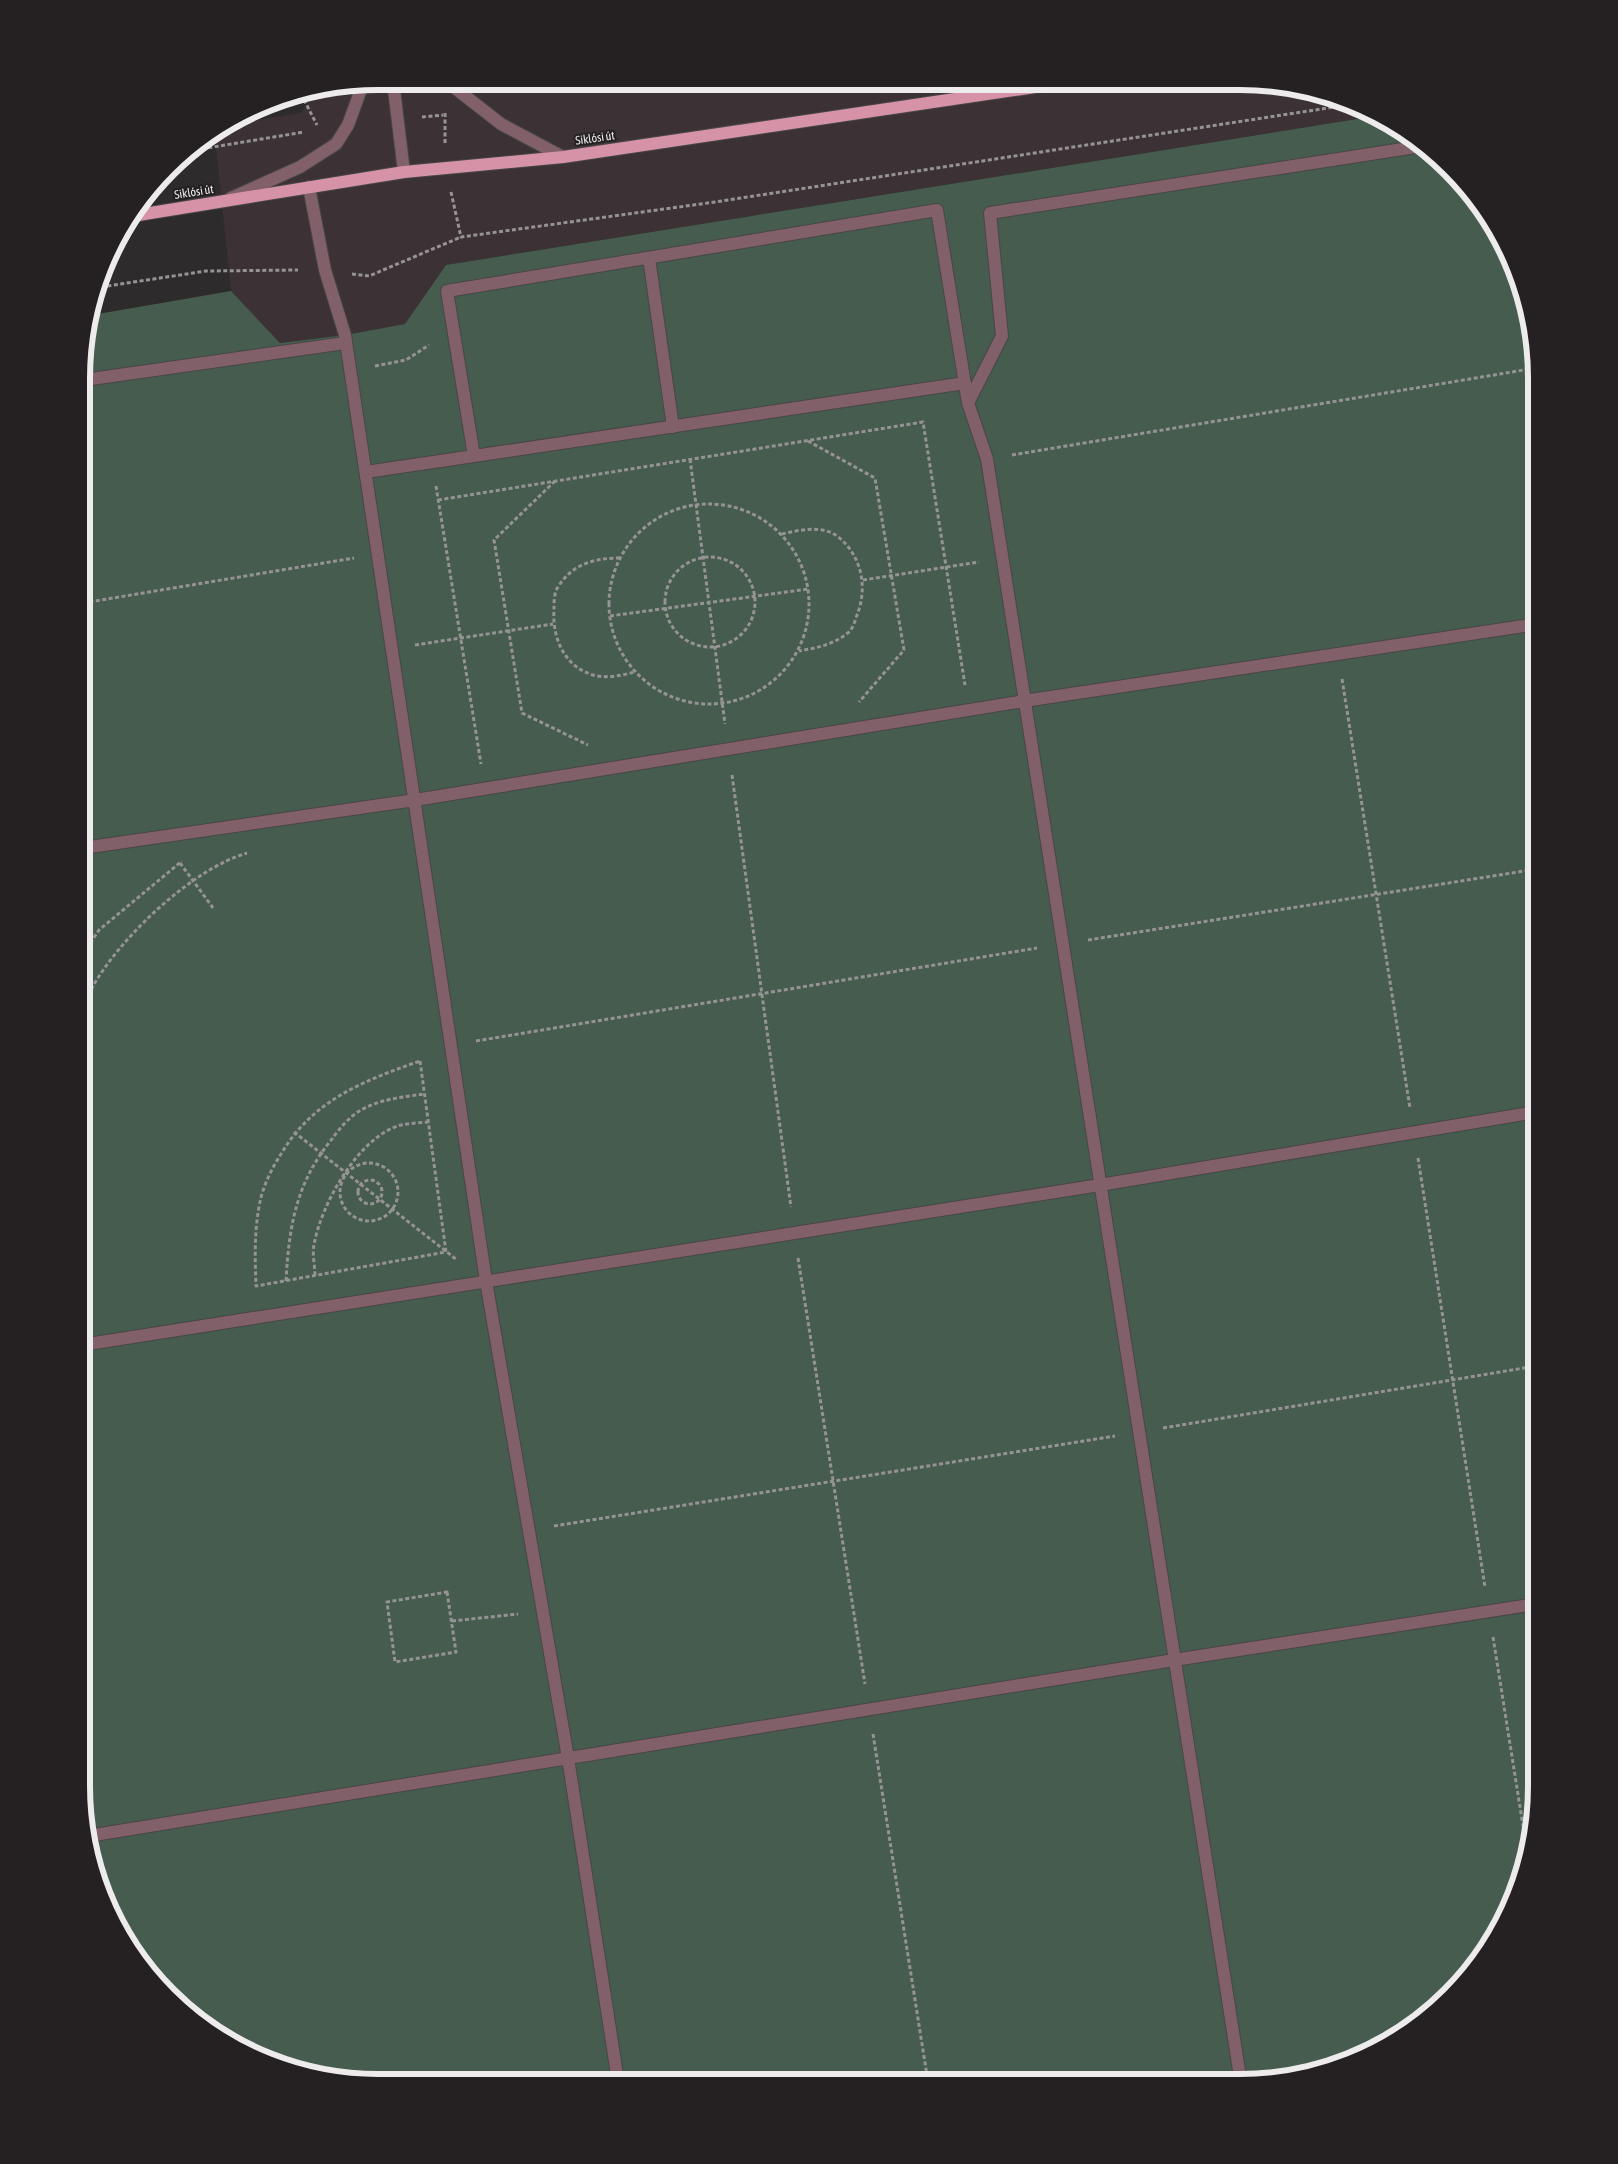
<svg xmlns="http://www.w3.org/2000/svg" width="1618" height="2164" font-family="'Asap Condensed',sans-serif">
	<style>
		.built { fill: #3c3235 }
		.green { fill: #455c4e }
		.lines { fill: none; stroke-linecap: round; stroke-linejoin: round }
		.service-casing { stroke: #494647; stroke-width: 14 }
		.minor-casing { stroke: #494647; stroke-width: 14 }
		.primary-casing { stroke: #494647; stroke-width: 14 }
		.path { stroke: #959394; stroke-width: 3; stroke-dasharray: 4 2.5; stroke-linecap: butt }
		.service { stroke: #81606a; stroke-width: 12 }
		.minor { stroke: #81606a; stroke-width: 12 }
		.primary { stroke: #d693a8; stroke-width: 12 }
		.labels { text-anchor: middle; dominant-baseline: central; stroke-width: 4; stroke-linejoin: round; paint-order: stroke }
		.street-label { font-size: 12px; fill: #edebec; stroke: #252122 }
		.rim { fill: none; stroke: #edebec; stroke-width: 6 }
	</style>
	<rect width="100%" height="100%" fill="#2e2b2c"/>
	<path class="built" d="M 378,81 L 1279,84 L 1354,104 L 1376,116 L 446,265 L 405,324 L 345,335 L 280,343 L 231,291 L 215,136 L 238,123 L 301,113 L 316,91 Z"/>
	<path class="green" d="M 1376,116 L 1405,131 L 1463,182 L 1506,246 L 1527,301 L 1537,377 L 1536,1806 L 1521,1882 L 1487,1951 L 1436,2009 L 1372,2052 L 1317,2073 L 1241,2083 L 339,2080 L 282,2067 L 213,2033 L 155,1982 L 112,1918 L 91,1863 L 81,1787 L 84,339 L 92,315 L 231,291 L 280,343 L 345,335 L 405,324 L 446,265 Z"/>
	<g class="lines">
		<g class="service-casing">
			<path id="service" d="M 446,81 L 501,124 L 563,157
				M 309,187 L 325,270 L 345,335 L 486,1281 L 568,1758 L 618,2081
				M 231,198 L 300,167 L 336,144 L 348,125 L 363,84
				M 649,258 L 673,427
				M 84,380 L 345,343
				M 968,403 L 1002,336 L 990,213 L 1422,146
				M 474,456 L 965,383
				M 366,472 L 474,456 L 447,291 L 937,210 L 968,403 L 987,459 L 1241,2083
				M 83,848 L 415,800 L 1024,701 L 1537,624
				M 82,1345 L 1100,1185 L 1536,1112
				M 88,1836 L 1174,1660 L 1536,1604"/>
		</g>
		<g class="minor-casing">
			<path id="minor" d="M 393,81 L 404,172"/>
		</g>
		<g class="primary-casing">
			<path id="primary" d="M 132,216 L 404,172 L 563,157 L 1062,83"/>
		</g>
		<path class="path" d="M 301,94 L 317,125
			M 445,113 L 445,144
			M 422,117 L 443,115
			M 189,151 L 304,132
			M 451,192 L 461,237 L 715,202 L 1354,104
			M 352,274 L 369,276 L 461,237
			M 101,287 L 206,271 L 298,270
			M 375,366 L 406,360 L 429,345
			M 808,441 L 875,478 L 904,650 L 859,702
			M 1012,455 L 1536,368
			M 690,459 L 725,724
			M 555,481 L 494,540 L 522,713 L 588,745
			M 436,486 L 481,764
			M 438,500 L 923,422 L 965,685
			M609 604a100 100 0 1 1 200 0a100 100 0 1 1-200 0Z
			M 782,534 C 799,530 822,525 837,536 C 862,555 868,588 857,615 C 855,621 853,628 849,632 C 835,644 817,648 799,651
			M665 602a45 45 0 1 1 90 0a45 45 0 1 1-90 0Z
			M 620,558 C 595,558 572,564 558,587 C 554,592 554,602 554,609 C 552,639 565,669 597,676 C 610,678 623,675 635,672
			M 863,580 L 979,562
			M 83,603 L 354,558
			M 610,616 L 808,589
			M 415,645 L 553,624
			M 1342,679 L 1410,1108
			M 732,775 L 791,1207
			M 180,863 L 213,908
			M 1088,940 L 1537,869
			M 83,954 L 99,930 L 182,861
			M 83,1014 C 86,1005 89,994 93,986 C 121,937 192,869 247,853
			M 476,1041 L 1037,948
			M 420,1061 L 446,1252 L 256,1286 C 255,1259 254,1230 260,1202 C 263,1186 272,1168 281,1154 C 313,1100 363,1081 420,1061 Z
			M 294,1132 L 457,1260
			M 1418,1158 L 1485,1587
			M340 1192a29 29 0 1 1 58 0a29 29 0 1 1-58 0Z
			M358 1192a12 12 0 1 1 24 0a12 12 0 1 1-24 0Z
			M 798,1258 L 865,1684
			M 315,1275 C 315,1266 312,1254 314,1245 C 321,1204 359,1136 401,1125 C 410,1123 420,1123 428,1122
			M 286,1281 C 289,1226 296,1183 332,1139 C 339,1129 350,1116 361,1110 C 380,1099 403,1097 424,1094
			M 1163,1428 L 1536,1366
			M 554,1526 L 1115,1436
			M 447,1592 L 456,1652 L 395,1662 L 387,1602 Z
			M 452,1621 L 518,1614
			M 1493,1637 L 1527,1851
			M 873,1734 L 928,2082"/>
		<use href="#service" class="service"/>
		<use href="#minor" class="minor"/>
		<use href="#primary" class="primary"/>
	</g>
	<g class="labels">
		<g class="street-label">
			<text transform="translate(595 138) rotate(-8)">Siklósi út</text>
			<text transform="translate(194 192) rotate(-9)">Siklósi út</text>
		</g>
	</g>
	<path d="M0 0H1618V2164H0ZM378 90H1240A288 288 0 0 1 1528 378V1786A288 288 0 0 1 1240 2074H378A288 288 0 0 1 90 1786V378A288 288 0 0 1 378 90Z" fill="#252122" fill-rule="evenodd"/>
	<path class="rim" d="M378 90H1240A288 288 0 0 1 1528 378V1786A288 288 0 0 1 1240 2074H378A288 288 0 0 1 90 1786V378A288 288 0 0 1 378 90Z"/>
</svg>
